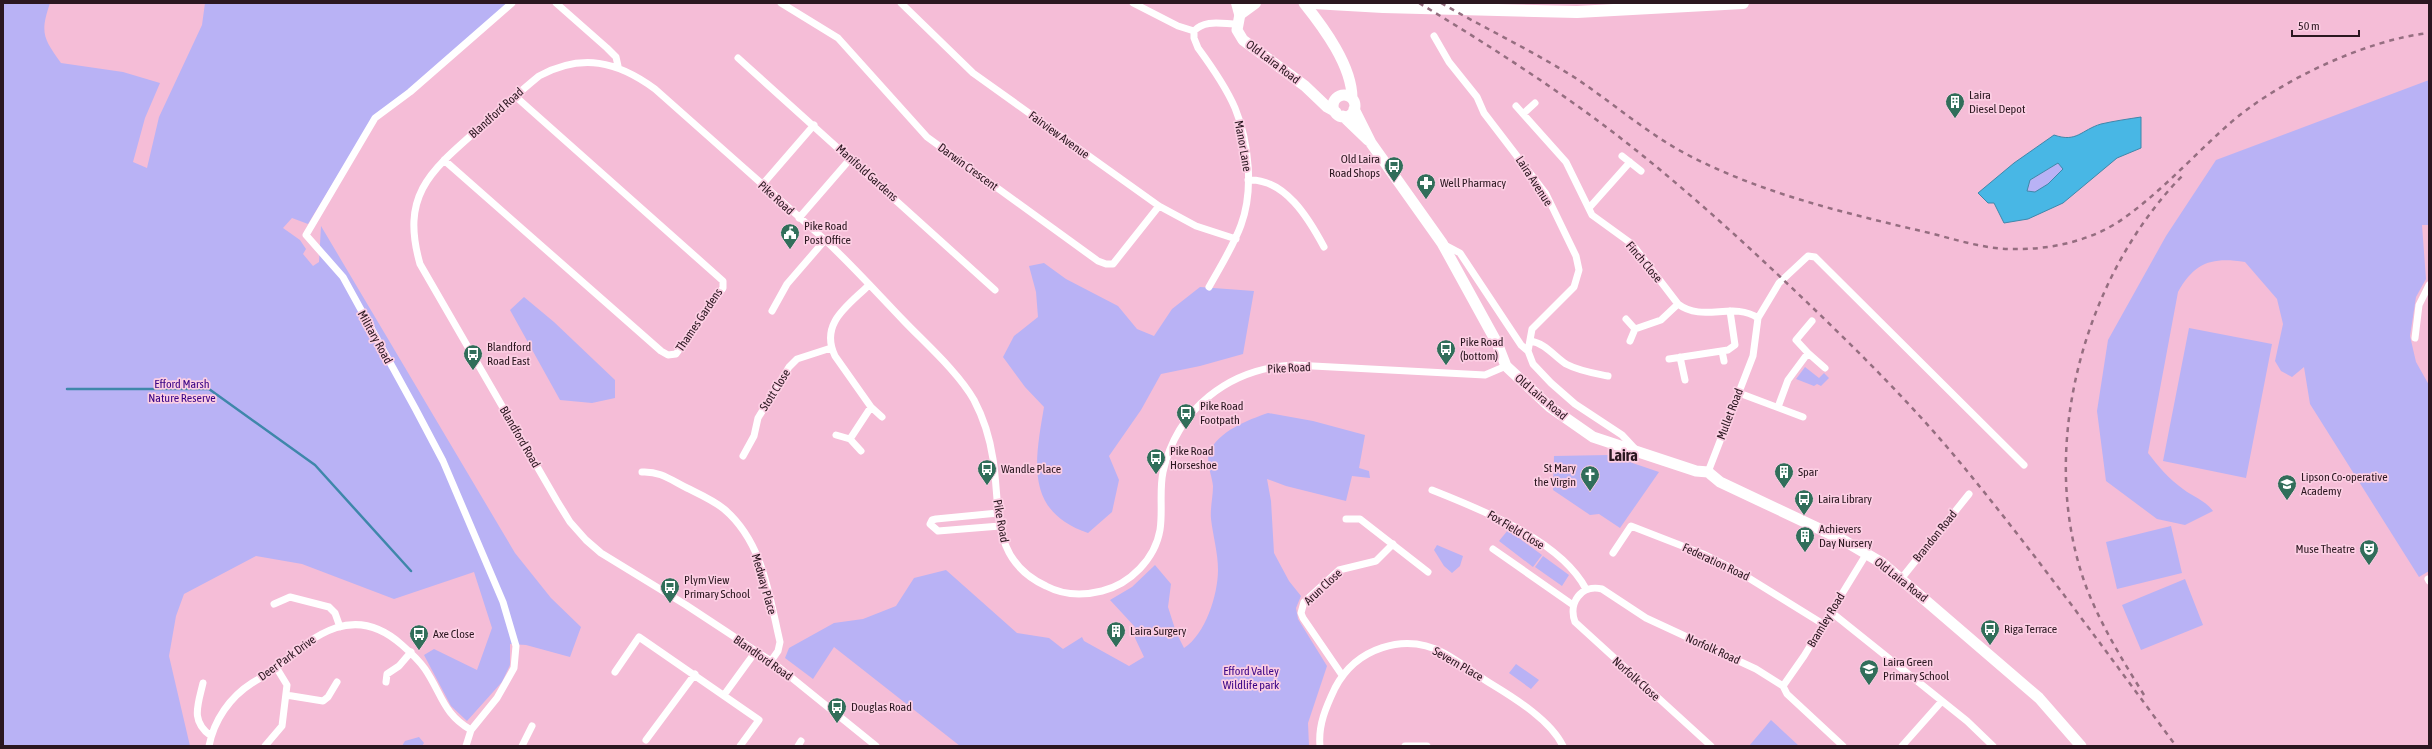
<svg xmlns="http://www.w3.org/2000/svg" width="2432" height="749" font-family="'Asap Condensed',sans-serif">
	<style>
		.green { fill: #b9b2f5 }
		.water { fill: #48b7e5; stroke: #3f87aa; fill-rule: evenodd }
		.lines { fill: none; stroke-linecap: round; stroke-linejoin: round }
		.stream { stroke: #3f87aa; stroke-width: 2.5 }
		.minor { stroke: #fff; stroke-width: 7 }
		.secondary { stroke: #fff; stroke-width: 11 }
		.primary { stroke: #fff; stroke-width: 12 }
		.rail { stroke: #956e80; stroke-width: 2.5; stroke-dasharray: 5 5; stroke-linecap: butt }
		.labels { text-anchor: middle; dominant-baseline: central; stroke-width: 3.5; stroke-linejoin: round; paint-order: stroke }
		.street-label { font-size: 12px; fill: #2b1720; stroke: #fccee3 }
		.poi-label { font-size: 12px; fill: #2b1720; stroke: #fccee3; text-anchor: start }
		.park-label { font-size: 12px; fill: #380385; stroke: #fccee3 }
		.district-label { font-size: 16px; font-weight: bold; fill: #2b1720; stroke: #fccee3 }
	</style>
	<rect width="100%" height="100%" fill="#f5bdd7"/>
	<path class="green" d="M 3,3 L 50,3 C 40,33 43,38 61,63 L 123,72 L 160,83 L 145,118 L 133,162 L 147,168 L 159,117 L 202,25 L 205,3 L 508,3 L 410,88 L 374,116 L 308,224 L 292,218 L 283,228 L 300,240 L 306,249 L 303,254 L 313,266 L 319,262 L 321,226 L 515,553 L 551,598 L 581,627 L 570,657 L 526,645 L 510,644 L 510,665 L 502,682 L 467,721 L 451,706 L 424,655 L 434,649 L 477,670 L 492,628 L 474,572 L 394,599 L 302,564 L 256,556 L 184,594 L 176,616 L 169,656 L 190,746 L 3,746 Z
		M 2429,80 L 2429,225 L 2422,225 L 2426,279 L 2416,297 L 2410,336 L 2416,362 L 2429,385 L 2429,571 L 2419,577 L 2310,404 L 2304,367 L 2292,377 L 2281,371 L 2275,361 L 2283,324 L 2277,299 L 2245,262 C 2212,257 2195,262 2178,292 L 2148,453 C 2158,466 2169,479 2183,489 C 2193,497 2205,500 2213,511 L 2185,525 L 2157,519 L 2106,481 L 2097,411 L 2108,340 L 2166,236 L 2216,160 Z
		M 2058,163 L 2064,169 L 2048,184 L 2035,192 L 2027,191 L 2030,180 Z
		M 1044,263 L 1066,279 L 1118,306 L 1137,329 L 1154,336 L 1172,309 L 1200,287 L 1254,291 L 1243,354 L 1200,366 L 1161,374 L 1141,410 L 1109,456 L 1119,480 L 1112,512 L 1088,533 C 1024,511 1035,461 1044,407 L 1025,387 L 1003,357 L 1014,336 L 1038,317 L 1036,292 L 1029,266 Z
		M 524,297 L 554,322 L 615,380 L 615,398 L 592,403 L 560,400 L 510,310 Z
		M 2189,328 L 2272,344 L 2246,478 L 2163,461 Z
		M 1805,367 L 1819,378 L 1824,373 L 1829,378 L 1821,386 L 1817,384 L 1814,386 L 1796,379 Z
		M 1268,413 L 1313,421 L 1365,435 L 1359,468 L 1369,471 L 1370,478 L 1352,476 L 1346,501 L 1286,486 L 1267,479 L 1271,501 L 1274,553 L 1289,581 L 1301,596 L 1296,608 L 1298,619 L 1327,666 L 1308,723 L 1309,746 L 960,746 L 834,647 L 813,679 L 785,658 L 789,648 L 834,623 L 863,619 L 896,606 L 914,578 L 946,570 L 1017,633 L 1049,638 L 1063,649 L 1082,637 L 1084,641 L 1129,666 L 1144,657 L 1135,638 L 1135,627 L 1110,600 L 1132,587 L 1155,565 L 1171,584 L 1168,607 L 1176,632 L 1184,648 C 1205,635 1218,595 1218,570 C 1218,553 1213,536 1211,519 C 1210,508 1213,497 1213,486 C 1212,475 1206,464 1209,453 C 1218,431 1248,420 1268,413 Z
		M 1609,455 L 1659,472 L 1620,528 L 1599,514 L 1590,515 L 1553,490 L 1554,456 Z
		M 2171,526 L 2182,573 L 2117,589 L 2106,542 Z
		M 1508,530 L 1542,555 L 1533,567 L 1499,541 Z
		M 1437,545 L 1463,556 L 1460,566 L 1452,573 L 1444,566 L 1434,550 Z
		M 1543,556 L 1569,575 L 1562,586 L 1535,567 Z
		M 2185,579 L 2203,625 L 2141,650 L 2122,605 Z
		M 1516,664 L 1539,680 L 1531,689 L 1509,673 Z
		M 1771,720 L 1799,746 L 1749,746 Z
		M 419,737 L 424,743 L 422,746 L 402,746 L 405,741 Z"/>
	<path class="water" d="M 2141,117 L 2141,148 L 2117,158 L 2063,203 L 2028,219 L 2004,223 L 1994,203 L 1988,203 L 1978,193 L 2014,163 L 2054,135 C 2077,143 2081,130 2101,124 C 2114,121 2128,119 2141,117 ZM 2058,163 L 2063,169 L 2048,184 L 2035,192 L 2027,191 L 2030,180 Z"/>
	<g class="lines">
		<path class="stream" d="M 67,389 L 209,389 L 315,465 L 411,571"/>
		<path class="minor" d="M 556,3 L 607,48 L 616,57 L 618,66
			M 781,3 L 838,38 L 927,137 L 1098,261 L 1106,264 L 1113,264 L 1159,206
			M 901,3 L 973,73 L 1159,206 L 1196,226 L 1236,239
			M 1133,3 L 1178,26 L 1194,31
			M 1434,36 L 1449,62 L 1477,97 L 1484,113 L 1546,194 L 1576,256 L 1579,270 L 1574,287 L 1532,329 L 1528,351
			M 738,58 L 995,290
			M 1516,106 L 1566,162 L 1592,215 L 1632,244 L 1678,304 C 1703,323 1733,301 1758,318
			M 1523,114 L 1535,103
			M 1622,156 L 1641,171
			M 444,160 L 661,351 L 668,355 L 676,354 L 723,288 L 723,281 L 515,96
			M 1248,180 C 1285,178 1309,219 1324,247
			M 762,185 L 814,125
			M 1589,208 L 1630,162
			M 799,218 L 851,158
			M 1443,244 L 1460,253 L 1521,345 L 1528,351 L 1533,364 L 1551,383 L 1575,404 L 1622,435 L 1636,450
			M 1209,287 C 1220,267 1233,247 1241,225 C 1254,190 1249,142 1235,108 C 1226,87 1212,67 1198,48 L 1194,38 L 1194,31 C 1205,19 1222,24 1238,24
			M 772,311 L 787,284 L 825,240
			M 1626,319 L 1635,329 L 1630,341
			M 1635,329 L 1661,320 L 1678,304
			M 2415,338 L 2419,305 L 2429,285
			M 1530,341 C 1545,343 1554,356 1566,364 C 1579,371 1593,373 1608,376
			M 1722,351 L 1724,361
			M 1808,353 L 1825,368
			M 1680,357 L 1685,380
			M 1669,359 L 1728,350 L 1735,345 L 1730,311
			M 1739,393 L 1803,417
			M 871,407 L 882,417
			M 1778,407 L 1788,380 L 1808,353 L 1796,340 L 1812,321
			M 836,435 L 850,439 L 861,451
			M 850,439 L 871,407 L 835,356 C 819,323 849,305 869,285
			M 743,456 L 754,436 L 758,418 L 789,367 L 797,359 L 831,348
			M 642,472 C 660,471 671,480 687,488 C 699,494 713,500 724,509 C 763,542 769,595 780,642 L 778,651 L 771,661
			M 1708,472 L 1753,356 L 1758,318 L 1779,283 L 1808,256 L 1815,257 L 1824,266 L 2024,465
			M 1432,490 C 1482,510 1560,540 1586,589
			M 998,513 L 936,519 L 932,520 L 930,524 L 938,531 L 1000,526
			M 1346,519 L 1360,519 L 1428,572
			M 1493,549 L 1573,605
			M 1613,553 L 1631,526 L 1703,554 L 1739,572 L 1823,624
			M 1901,579 L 1969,494
			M 2428,579 L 2429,581
			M 274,604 L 290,597 L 329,607 L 335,613 L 340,627
			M 1831,612 L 1967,721 L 1993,746
			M 615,672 L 639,637 L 759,720 L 740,746
			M 1342,675 L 1303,618 L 1301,613 L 1304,602 L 1339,570 L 1376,561 L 1393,544
			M 386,682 L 387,674 L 399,666 L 411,652
			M 203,683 C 198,705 190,721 211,736
			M 1783,686 L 1804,656 L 1867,553
			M 286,695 L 323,701 L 328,697 L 337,682
			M 724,695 L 756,651
			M 646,740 L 695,674
			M 209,746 C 214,720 230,697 252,683 C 260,678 268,674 275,668 C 315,635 354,602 402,645 C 410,652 418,659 425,669 C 442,694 443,714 471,730
			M 265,746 L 282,726 L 287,685 L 276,667
			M 466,746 L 471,730 L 497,698 L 514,668 L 516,646 L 503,602 L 443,461 L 415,408 L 343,277 L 306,235 L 375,118 L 410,92 L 512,3
			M 522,746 L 532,726
			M 798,746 L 801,741
			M 876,746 L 771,661 L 686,605 L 601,553 L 586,540 L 570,522 L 557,501 L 420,264 C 401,197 428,173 475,132 C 496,113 517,94 539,76 C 582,53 617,61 655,89 C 711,139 768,189 824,239 C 852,265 878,294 904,321 C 926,344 958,372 974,400 C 983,417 990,439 993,459 C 1001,510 990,560 1046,586 C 1063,595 1082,596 1102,591 C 1130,584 1155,559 1160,530 C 1163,511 1159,491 1163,472 C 1177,409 1229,368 1294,365 L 1485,375 L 1506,366
			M 1320,746 C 1318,725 1326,707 1335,688 C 1356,648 1404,632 1444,653 C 1461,662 1476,675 1493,685 C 1516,699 1551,721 1563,746
			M 1405,746 L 1427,746
			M 1711,746 L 1575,622 C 1568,603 1581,584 1602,589 L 1646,618 L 1756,669 L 1783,686 L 1787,694 L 1843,746
			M 1902,746 L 1942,701"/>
		<path class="secondary" d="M 1304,3 C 1324,28 1352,66 1352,98
			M 1240,14 L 1237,30 L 1243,40 L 1305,86 L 1327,107 L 1336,112
			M1333 106a11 11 0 1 1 22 0a11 11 0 1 1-22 0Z
			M 1354,109 L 1371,143 L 1442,243 L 1497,343 L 1506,366 L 1550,407 L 1593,437 L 1696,471 L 1708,472 L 1720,482 L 1843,540 L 1882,563 L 2039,698 L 2081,746
			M 1343,116 L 1368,140"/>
		<path class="primary" d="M 1237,3 L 1240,14 L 1255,3
			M 1313,3 L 1383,7 L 1577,12 L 1743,3"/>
		<path class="rail" d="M 1419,3 C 1477,38 1535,75 1590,115 C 1668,172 1743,241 1813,308 C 1863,356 1913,406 1958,460 C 2034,552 2105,650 2176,746
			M 1441,3 C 1486,29 1533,51 1577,79 C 1614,104 1648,134 1688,155 C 1761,193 1841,212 1921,231 C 1952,238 1981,249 2013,249 C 2051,250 2094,240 2124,218 C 2162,191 2193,156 2228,125 C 2276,82 2365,40 2429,33
			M 2144,695 C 2123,661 2102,627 2087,589 C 2035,452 2083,275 2185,173"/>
	</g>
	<defs>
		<g id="building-pin" transform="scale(1)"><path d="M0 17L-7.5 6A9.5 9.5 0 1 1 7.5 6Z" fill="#316e5a" stroke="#fccee3"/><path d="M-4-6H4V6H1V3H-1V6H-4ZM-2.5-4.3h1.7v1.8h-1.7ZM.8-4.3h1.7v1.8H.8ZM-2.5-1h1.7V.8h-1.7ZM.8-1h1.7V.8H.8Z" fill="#fff"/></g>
		<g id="bus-pin" transform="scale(1)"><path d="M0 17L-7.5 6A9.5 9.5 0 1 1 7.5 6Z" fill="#316e5a" stroke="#fccee3"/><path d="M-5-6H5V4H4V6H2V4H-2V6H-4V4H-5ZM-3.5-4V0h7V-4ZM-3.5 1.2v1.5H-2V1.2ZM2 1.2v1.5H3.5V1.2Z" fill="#fff"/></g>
		<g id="pharmacy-pin" transform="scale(1)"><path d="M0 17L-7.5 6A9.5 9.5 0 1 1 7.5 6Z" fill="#316e5a" stroke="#fccee3"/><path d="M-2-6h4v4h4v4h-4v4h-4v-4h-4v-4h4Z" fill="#fff"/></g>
		<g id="civic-pin" transform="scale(1)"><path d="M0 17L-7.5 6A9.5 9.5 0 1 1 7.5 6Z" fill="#316e5a" stroke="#fccee3"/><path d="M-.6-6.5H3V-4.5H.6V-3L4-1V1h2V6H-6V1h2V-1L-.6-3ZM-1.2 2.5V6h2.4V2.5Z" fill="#fff"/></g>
		<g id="church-pin" transform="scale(1)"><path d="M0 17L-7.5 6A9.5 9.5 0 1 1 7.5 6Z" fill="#316e5a" stroke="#fccee3"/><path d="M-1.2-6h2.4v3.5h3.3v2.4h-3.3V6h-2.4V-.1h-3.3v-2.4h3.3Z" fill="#fff"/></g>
		<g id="school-pin" transform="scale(1)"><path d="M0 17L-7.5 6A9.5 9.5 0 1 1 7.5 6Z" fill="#316e5a" stroke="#fccee3"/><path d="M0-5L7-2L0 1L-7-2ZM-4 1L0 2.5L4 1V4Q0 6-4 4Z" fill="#fff"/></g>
		<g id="theatre-pin" transform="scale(1)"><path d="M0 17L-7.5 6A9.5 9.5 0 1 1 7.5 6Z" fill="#316e5a" stroke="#fccee3"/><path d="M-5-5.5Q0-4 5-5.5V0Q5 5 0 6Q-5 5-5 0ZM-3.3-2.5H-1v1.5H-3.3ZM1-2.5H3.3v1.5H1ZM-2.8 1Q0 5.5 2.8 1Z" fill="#fff"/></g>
	</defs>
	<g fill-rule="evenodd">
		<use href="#building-pin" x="1955" y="102"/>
		<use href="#bus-pin" x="1394" y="166"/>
		<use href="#pharmacy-pin" x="1426" y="183"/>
		<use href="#civic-pin" x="790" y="233"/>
		<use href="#bus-pin" x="1446" y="349"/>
		<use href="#bus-pin" x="473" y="354"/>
		<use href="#bus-pin" x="1186" y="413"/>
		<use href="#bus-pin" x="1156" y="458"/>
		<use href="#bus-pin" x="987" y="469"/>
		<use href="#building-pin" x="1784" y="472"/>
		<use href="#church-pin" x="1590" y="475"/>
		<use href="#school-pin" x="2287" y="484"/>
		<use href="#bus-pin" x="1804" y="499"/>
		<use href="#building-pin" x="1805" y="536"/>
		<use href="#theatre-pin" x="2369" y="549"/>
		<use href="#bus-pin" x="670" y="587"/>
		<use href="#bus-pin" x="1990" y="629"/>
		<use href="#building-pin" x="1116" y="631"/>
		<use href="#bus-pin" x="419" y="634"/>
		<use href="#school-pin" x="1869" y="669"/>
		<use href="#bus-pin" x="837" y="707"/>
	</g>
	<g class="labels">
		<g class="street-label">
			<text transform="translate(1273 62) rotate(37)">Old Laira Road</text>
			<text transform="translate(496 113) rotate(-42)">Blandford Road</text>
			<text transform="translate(1059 135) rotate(36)">Fairview Avenue</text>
			<text transform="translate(1243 146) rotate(80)">Manor Lane</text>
			<text transform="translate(968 167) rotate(36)">Darwin Crescent</text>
			<text transform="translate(867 173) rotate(42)">Manifold Gardens</text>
			<text transform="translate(1534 181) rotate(57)">Laira Avenue</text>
			<text transform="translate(776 198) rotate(42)">Pike Road</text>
			<text transform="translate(1644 262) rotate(50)">Finch Close</text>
			<text transform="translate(699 320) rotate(-56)">Thames Gardens</text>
			<text transform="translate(375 337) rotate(61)">Military Road</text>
			<text transform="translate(1289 368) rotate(-3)">Pike Road</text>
			<text transform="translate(775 390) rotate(-58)">Stott Close</text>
			<text transform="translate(1541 397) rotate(40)">Old Laira Road</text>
			<text transform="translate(1730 414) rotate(-69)">Mullet Road</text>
			<text transform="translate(520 437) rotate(60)">Blandford Road</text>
			<text transform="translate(1001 521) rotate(80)">Pike Road</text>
			<text transform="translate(1516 530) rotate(31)">Fox Field Close</text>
			<text transform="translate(1935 536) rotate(-51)">Brandon Road</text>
			<text transform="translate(1716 562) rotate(25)">Federation Road</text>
			<text transform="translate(1901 580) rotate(38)">Old Laira Road</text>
			<text transform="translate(764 584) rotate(74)">Medway Place</text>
			<text transform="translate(1323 587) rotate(-43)">Arun Close</text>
			<text transform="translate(1826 620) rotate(-59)">Bramley Road</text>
			<text transform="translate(1713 649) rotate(24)">Norfolk Road</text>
			<text transform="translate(287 658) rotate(-36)">Deer Park Drive</text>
			<text transform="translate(763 658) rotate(35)">Blandford Road</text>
			<text transform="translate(1458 664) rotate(30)">Severn Place</text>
			<text transform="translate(1636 679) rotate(42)">Norfolk Close</text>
		</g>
		<g class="poi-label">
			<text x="1969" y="95">Laira<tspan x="1969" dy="14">Diesel Depot</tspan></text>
			<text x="1380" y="159" text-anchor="end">Old Laira<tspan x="1380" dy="14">Road Shops</tspan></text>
			<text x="1440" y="183">Well Pharmacy</text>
			<text x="804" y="226">Pike Road<tspan x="804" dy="14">Post Office</tspan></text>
			<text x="1460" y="342">Pike Road<tspan x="1460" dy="14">(bottom)</tspan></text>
			<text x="487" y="347">Blandford<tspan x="487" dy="14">Road East</tspan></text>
			<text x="1200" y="406">Pike Road<tspan x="1200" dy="14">Footpath</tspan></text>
			<text x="1170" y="451">Pike Road<tspan x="1170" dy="14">Horseshoe</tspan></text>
			<text x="1576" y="468" text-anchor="end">St Mary<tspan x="1576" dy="14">the Virgin</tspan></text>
			<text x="1001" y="469">Wandle Place</text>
			<text x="1798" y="472">Spar</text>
			<text x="2301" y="477">Lipson Co-operative<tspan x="2301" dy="14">Academy</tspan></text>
			<text x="1818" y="499">Laira Library</text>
			<text x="1819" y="529">Achievers<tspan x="1819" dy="14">Day Nursery</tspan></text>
			<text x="2355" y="549" text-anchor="end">Muse Theatre</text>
			<text x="684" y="580">Plym View<tspan x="684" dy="14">Primary School</tspan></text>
			<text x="2004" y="629">Riga Terrace</text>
			<text x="1130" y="631">Laira Surgery</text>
			<text x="433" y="634">Axe Close</text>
			<text x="1883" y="662">Laira Green<tspan x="1883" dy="14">Primary School</tspan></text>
			<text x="851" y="707">Douglas Road</text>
		</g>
		<g class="park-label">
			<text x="182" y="384">Efford Marsh<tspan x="182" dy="14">Nature Reserve</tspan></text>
			<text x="1251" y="671">Efford Valley<tspan x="1251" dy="14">Wildlife park</tspan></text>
		</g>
		<g class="district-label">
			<text x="1623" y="455">Laira</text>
		</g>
	</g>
	<rect width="2432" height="749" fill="none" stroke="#2b1720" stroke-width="8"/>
	<path d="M2292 30v6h67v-6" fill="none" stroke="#2b1720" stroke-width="2"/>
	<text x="2298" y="30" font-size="12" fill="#2b1720" stroke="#fccee3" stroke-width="3" paint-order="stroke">50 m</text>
</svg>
